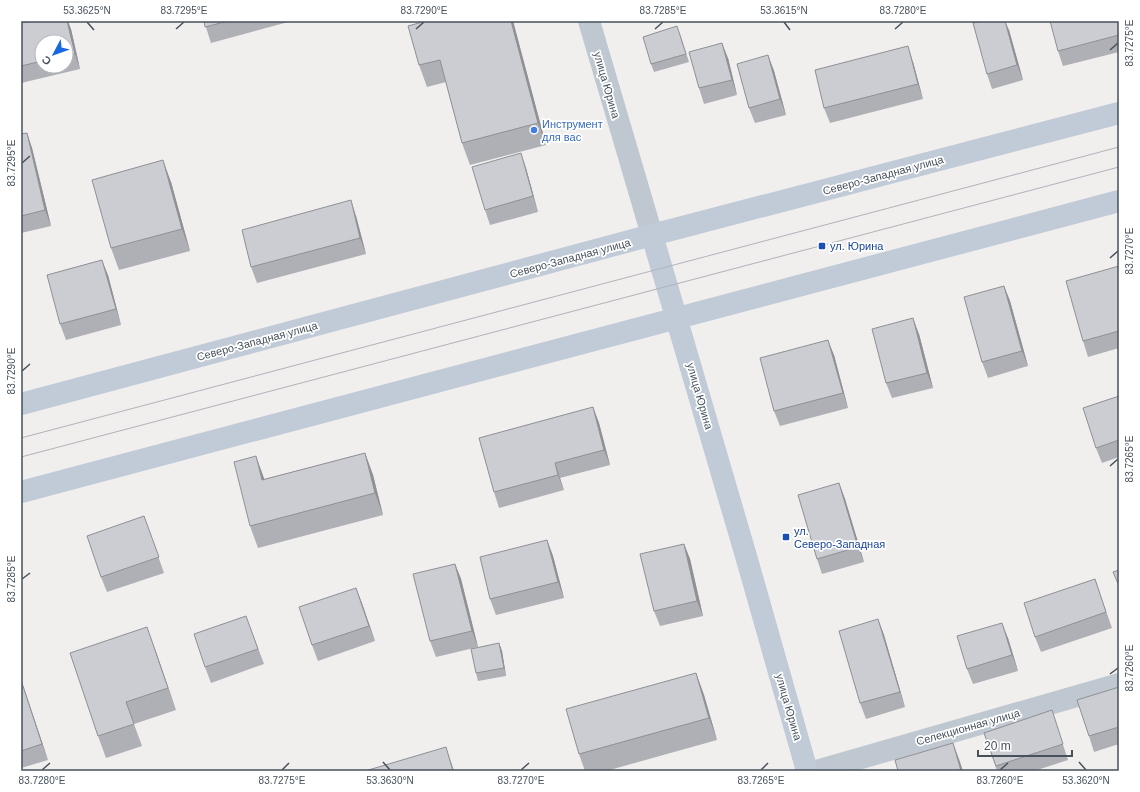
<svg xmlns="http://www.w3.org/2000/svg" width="1140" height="792" font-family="Helvetica,sans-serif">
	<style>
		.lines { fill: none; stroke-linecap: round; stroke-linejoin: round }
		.minor { stroke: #bfc8d1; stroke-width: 22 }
		.tertiary { stroke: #bfc8d1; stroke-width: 22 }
		.secondary { stroke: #c1cbd8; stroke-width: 22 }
		.tram { stroke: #b0b3b9; stroke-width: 1 }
		.wall { fill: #afb0b5; fill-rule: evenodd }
		.shaded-wall { fill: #8e9094 }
		.building { fill: #cbcdd3; stroke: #8e9094 }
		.ticks { fill: none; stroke: #46515c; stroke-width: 1.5 }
		.shop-dot { fill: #3f7fe0; stroke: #fff; stroke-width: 1.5 }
		.transit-dot { fill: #1a4fb4; stroke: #fff; stroke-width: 1.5 }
		.labels { text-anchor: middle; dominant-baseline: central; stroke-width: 3.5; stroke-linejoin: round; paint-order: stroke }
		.street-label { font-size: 11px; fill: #46515c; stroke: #fff }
		.shop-label { font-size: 11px; fill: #366cbe; stroke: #fff; text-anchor: start }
		.transit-label { font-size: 11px; fill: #164399; stroke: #fff; text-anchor: start }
		.neatline { fill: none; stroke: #46515c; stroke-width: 1.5 }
		.ticks-label { font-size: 10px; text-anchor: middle; fill: #46515c }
	</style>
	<rect width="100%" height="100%" fill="#f1eeee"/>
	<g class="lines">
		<path class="minor" d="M 816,771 L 1119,684"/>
		<path class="tertiary" d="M 589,21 L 652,235"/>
		<path class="secondary" d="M 652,235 L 746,556 L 807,771
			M 21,404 L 652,235 L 1119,113
			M 21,492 L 1119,201"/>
		<path class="tram" d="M 21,438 L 1119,147
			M 21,457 L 1119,167"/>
	</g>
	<path class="wall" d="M 204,21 L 292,21 L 211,43 Z
		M 426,21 L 513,21 L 546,145 L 470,165 L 462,143 L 446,82 L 427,87 L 419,65 Z
		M 1119,21 L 1119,52 L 1063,66 L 1058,51 Z
		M 21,23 L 71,29 L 80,69 L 21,83 ZM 42,42 L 66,42 L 66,66 L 42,66 Z
		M 1009,30 L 1023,80 L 992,89 L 987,74 Z
		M 680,34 L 689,62 L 654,72 L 651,64 Z
		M 768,55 L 774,71 L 786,115 L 755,123 L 749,108 Z
		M 728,58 L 737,95 L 704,104 L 699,88 Z
		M 913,62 L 923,99 L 830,123 L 824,108 Z
		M 27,133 L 32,148 L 51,226 L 21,233 L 21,134 Z
		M 526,168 L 538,212 L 490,225 L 485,210 Z
		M 171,182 L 190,251 L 119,270 L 111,248 Z
		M 356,216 L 366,254 L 257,283 L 251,267 Z
		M 1119,266 L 1119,348 L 1088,357 L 1083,341 Z
		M 108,275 L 121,325 L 66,340 L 60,324 Z
		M 1004,286 L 1010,301 L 1028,366 L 988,378 L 982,362 Z
		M 919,334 L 933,388 L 892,398 L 886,383 Z
		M 834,355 L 848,408 L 780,426 L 774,411 Z
		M 1119,396 L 1119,457 L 1102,463 L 1096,448 Z
		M 593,407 L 599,423 L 610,465 L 560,478 L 564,490 L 499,508 L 494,492 Z
		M 365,453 L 373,475 L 383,515 L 258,548 L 250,526 L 265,479 Z
		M 839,483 L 845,499 L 864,562 L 822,574 L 817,559 Z
		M 144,516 L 164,573 L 107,592 L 101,577 Z
		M 547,540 L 553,556 L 564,598 L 496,615 L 490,599 Z
		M 684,544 L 690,559 L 703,616 L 660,626 L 654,611 Z
		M 455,564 L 461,579 L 478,647 L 436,657 L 430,641 Z
		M 1095,579 L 1112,628 L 1041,652 L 1035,637 Z
		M 356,588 L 375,641 L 318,661 L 312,645 Z
		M 246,616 L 264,664 L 211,683 L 205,667 Z
		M 878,619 L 884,635 L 905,707 L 866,719 L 860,703 Z
		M 1008,638 L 1018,671 L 973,684 L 967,669 Z
		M 499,643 L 502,651 L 506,676 L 478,681 L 476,673 Z
		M 155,649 L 176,710 L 134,724 L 142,746 L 106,758 L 98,736 Z
		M 696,673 L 704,695 L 717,740 L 606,771 L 585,771 L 579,754 Z
		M 21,680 L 48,760 L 21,768 Z
		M 1119,687 L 1119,744 L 1094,752 L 1089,736 Z
		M 1057,726 L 1068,760 L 1034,771 L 997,771 L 984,733 Z"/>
	<path class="shaded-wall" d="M 67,21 L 68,21 L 71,29 L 80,69 L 75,54 Z
		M 511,21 L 513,21 L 546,145 L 538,123 Z
		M 1005,21 L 1009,30 L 1023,80 L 1017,65 Z
		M 722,43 L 728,58 L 737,95 L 732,80 Z
		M 908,46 L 913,62 L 923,99 L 918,84 Z
		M 768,55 L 774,71 L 786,115 L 780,99 Z
		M 27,133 L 32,148 L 51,226 L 45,210 Z
		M 521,153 L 526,168 L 538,212 L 533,196 Z
		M 163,160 L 171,182 L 190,251 L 182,229 Z
		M 351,200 L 356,216 L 366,254 L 360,238 Z
		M 102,260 L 108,275 L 121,325 L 116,309 Z
		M 1004,286 L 1010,301 L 1028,366 L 1022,351 Z
		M 913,318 L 919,334 L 933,388 L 927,373 Z
		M 828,340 L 834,355 L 848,408 L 843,393 Z
		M 593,407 L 599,423 L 610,465 L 604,450 Z
		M 365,453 L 373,475 L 383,515 L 375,493 Z
		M 256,456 L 264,478 L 270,502 L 262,480 Z
		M 555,463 L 564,490 L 558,475 Z
		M 839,483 L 845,499 L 864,562 L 858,547 Z
		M 547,540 L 553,556 L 564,598 L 558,582 Z
		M 684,544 L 690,559 L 703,616 L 697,601 Z
		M 455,564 L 461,579 L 478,647 L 472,631 Z
		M 356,588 L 362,603 L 375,641 L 369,626 Z
		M 878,619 L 884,635 L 905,707 L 900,692 Z
		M 1002,623 L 1008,638 L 1018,671 L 1012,655 Z
		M 147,627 L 155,649 L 176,710 L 168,688 Z
		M 499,643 L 502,651 L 506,676 L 504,668 Z
		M 696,673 L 704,695 L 717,740 L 709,718 Z
		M 21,680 L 26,694 L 48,760 L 42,744 Z
		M 953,743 L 959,759 L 963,771 L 961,771 Z
		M 446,747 L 454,771 L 453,771 Z"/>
	<path class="building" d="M 31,21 L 67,21 L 75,54 L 66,56 L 66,42 L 42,42 L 42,61 L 21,66 L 21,23 Z
		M 204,21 L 228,21 L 205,27 Z
		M 426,21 L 511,21 L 538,123 L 462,143 L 440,60 L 419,65 L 408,26 Z
		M 981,21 L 1005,21 L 1017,65 L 987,74 L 973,23 Z
		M 1050,21 L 1119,21 L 1119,35 L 1058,51 Z
		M 677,26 L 686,54 L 651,64 L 643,37 Z
		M 722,43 L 732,80 L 699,88 L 689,52 Z
		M 908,46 L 918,84 L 824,108 L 815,70 Z
		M 768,55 L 780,99 L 749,108 L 737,64 Z
		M 27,133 L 45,210 L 21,216 L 21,134 Z
		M 521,153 L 533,196 L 485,210 L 472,167 Z
		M 163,160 L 182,229 L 111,248 L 92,180 Z
		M 351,200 L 360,238 L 251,267 L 242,230 Z
		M 102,260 L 116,309 L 60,324 L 47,275 Z
		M 1119,266 L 1119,331 L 1083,341 L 1066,281 Z
		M 1004,286 L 1022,351 L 982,362 L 964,297 Z
		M 913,318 L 927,373 L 886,383 L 872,329 Z
		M 828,340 L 843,393 L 774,411 L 760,358 Z
		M 1119,396 L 1119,440 L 1096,448 L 1083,408 Z
		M 593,407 L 604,450 L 555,463 L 558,475 L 494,492 L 479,438 Z
		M 365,453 L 375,493 L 250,526 L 234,462 L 256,456 L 262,480 Z
		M 839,483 L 858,547 L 817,559 L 798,495 Z
		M 144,516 L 159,557 L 101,577 L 87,536 Z
		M 547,540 L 558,582 L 490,599 L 480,557 Z
		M 684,544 L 697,601 L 654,611 L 640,554 Z
		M 455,564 L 472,631 L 430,641 L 413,574 Z
		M 1119,570 L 1119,586 L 1113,572 Z
		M 1095,579 L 1106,612 L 1035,637 L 1024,603 Z
		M 356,588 L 369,626 L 312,645 L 299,607 Z
		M 246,616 L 258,649 L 205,667 L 194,634 Z
		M 878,619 L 900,692 L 860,703 L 839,631 Z
		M 1002,623 L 1012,655 L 967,669 L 957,636 Z
		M 147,627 L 168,688 L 126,702 L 134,724 L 98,736 L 70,653 Z
		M 499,643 L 504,668 L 476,673 L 471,649 Z
		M 696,673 L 709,718 L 579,754 L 566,709 Z
		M 21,680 L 42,744 L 21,751 Z
		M 1119,687 L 1119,727 L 1089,736 L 1077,700 Z
		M 1052,710 L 1063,744 L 996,766 L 984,733 Z
		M 953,743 L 961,771 L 898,771 L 895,760 Z
		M 446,747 L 453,771 L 365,771 Z"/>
	<path class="ticks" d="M 87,22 L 94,30M 784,22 L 790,30M 176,29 L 184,22M 416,29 L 424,22M 655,29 L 663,22M 895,29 L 903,22M 1110,50 L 1118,43M 22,163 L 30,156M 1110,258 L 1118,251M 22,371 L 30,364M 1110,466 L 1118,459M 22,579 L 30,573M 1110,674 L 1118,668M 383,762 L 390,770M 1079,762 L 1086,770M 42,770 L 50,763M 282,770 L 289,763M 521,770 L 529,763M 761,770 L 768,763M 1000,770 L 1008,763"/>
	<circle class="shop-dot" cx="534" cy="130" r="4"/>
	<g class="transit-dot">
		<rect x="818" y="242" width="8" height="8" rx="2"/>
		<rect x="782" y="533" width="8" height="8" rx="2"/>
	</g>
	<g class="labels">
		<g class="street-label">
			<text transform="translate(607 85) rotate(74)">улица Юрина</text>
			<text transform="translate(883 175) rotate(-15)">Северо-Западная улица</text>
			<text transform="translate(570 258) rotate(-15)">Северо-Западная улица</text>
			<text transform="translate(257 341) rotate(-15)">Северо-Западная улица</text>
			<text transform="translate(700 396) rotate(74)">улица Юрина</text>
			<text transform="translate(789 707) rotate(74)">улица Юрина</text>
			<text transform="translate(968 727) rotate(-16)">Селекционная улица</text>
		</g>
		<g class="shop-label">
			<text x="542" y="124">Инструмент<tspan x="542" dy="13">для вас</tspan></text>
		</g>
		<g class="transit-label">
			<text x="830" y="246">ул. Юрина</text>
			<text x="794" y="531">ул.<tspan x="794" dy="13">Северо-Западная</tspan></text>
		</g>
	</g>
	<rect width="1140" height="792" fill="none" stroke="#ffffff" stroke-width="44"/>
	<g transform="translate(54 54) rotate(229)"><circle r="19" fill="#ffffff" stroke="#b5b9be"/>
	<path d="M0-3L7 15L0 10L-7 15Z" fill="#1769e2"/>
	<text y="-6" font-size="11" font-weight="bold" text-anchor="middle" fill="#46515c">С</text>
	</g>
	<path d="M978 750v6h94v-6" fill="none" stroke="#46515c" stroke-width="2"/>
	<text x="984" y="750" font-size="12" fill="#46515c" stroke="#ffffff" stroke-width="3" paint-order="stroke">20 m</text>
	<rect x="22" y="22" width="1096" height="748" class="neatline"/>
	<g class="ticks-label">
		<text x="87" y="14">53.3625°N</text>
		<text x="184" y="14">83.7295°E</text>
		<text x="424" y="14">83.7290°E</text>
		<text x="663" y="14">83.7285°E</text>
		<text x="784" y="14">53.3615°N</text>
		<text x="903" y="14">83.7280°E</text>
		<text transform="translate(1129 43) rotate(-90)" y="4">83.7275°E</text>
		<text transform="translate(11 163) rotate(-90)" y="4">83.7295°E</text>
		<text transform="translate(1129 251) rotate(-90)" y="4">83.7270°E</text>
		<text transform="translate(11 371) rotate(-90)" y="4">83.7290°E</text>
		<text transform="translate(1129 459) rotate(-90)" y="4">83.7265°E</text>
		<text transform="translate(11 579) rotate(-90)" y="4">83.7285°E</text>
		<text transform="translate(1129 668) rotate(-90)" y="4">83.7260°E</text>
		<text x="42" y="784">83.7280°E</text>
		<text x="282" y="784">83.7275°E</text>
		<text x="390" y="784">53.3630°N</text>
		<text x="521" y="784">83.7270°E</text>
		<text x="761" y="784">83.7265°E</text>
		<text x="1000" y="784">83.7260°E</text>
		<text x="1086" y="784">53.3620°N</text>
	</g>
</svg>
